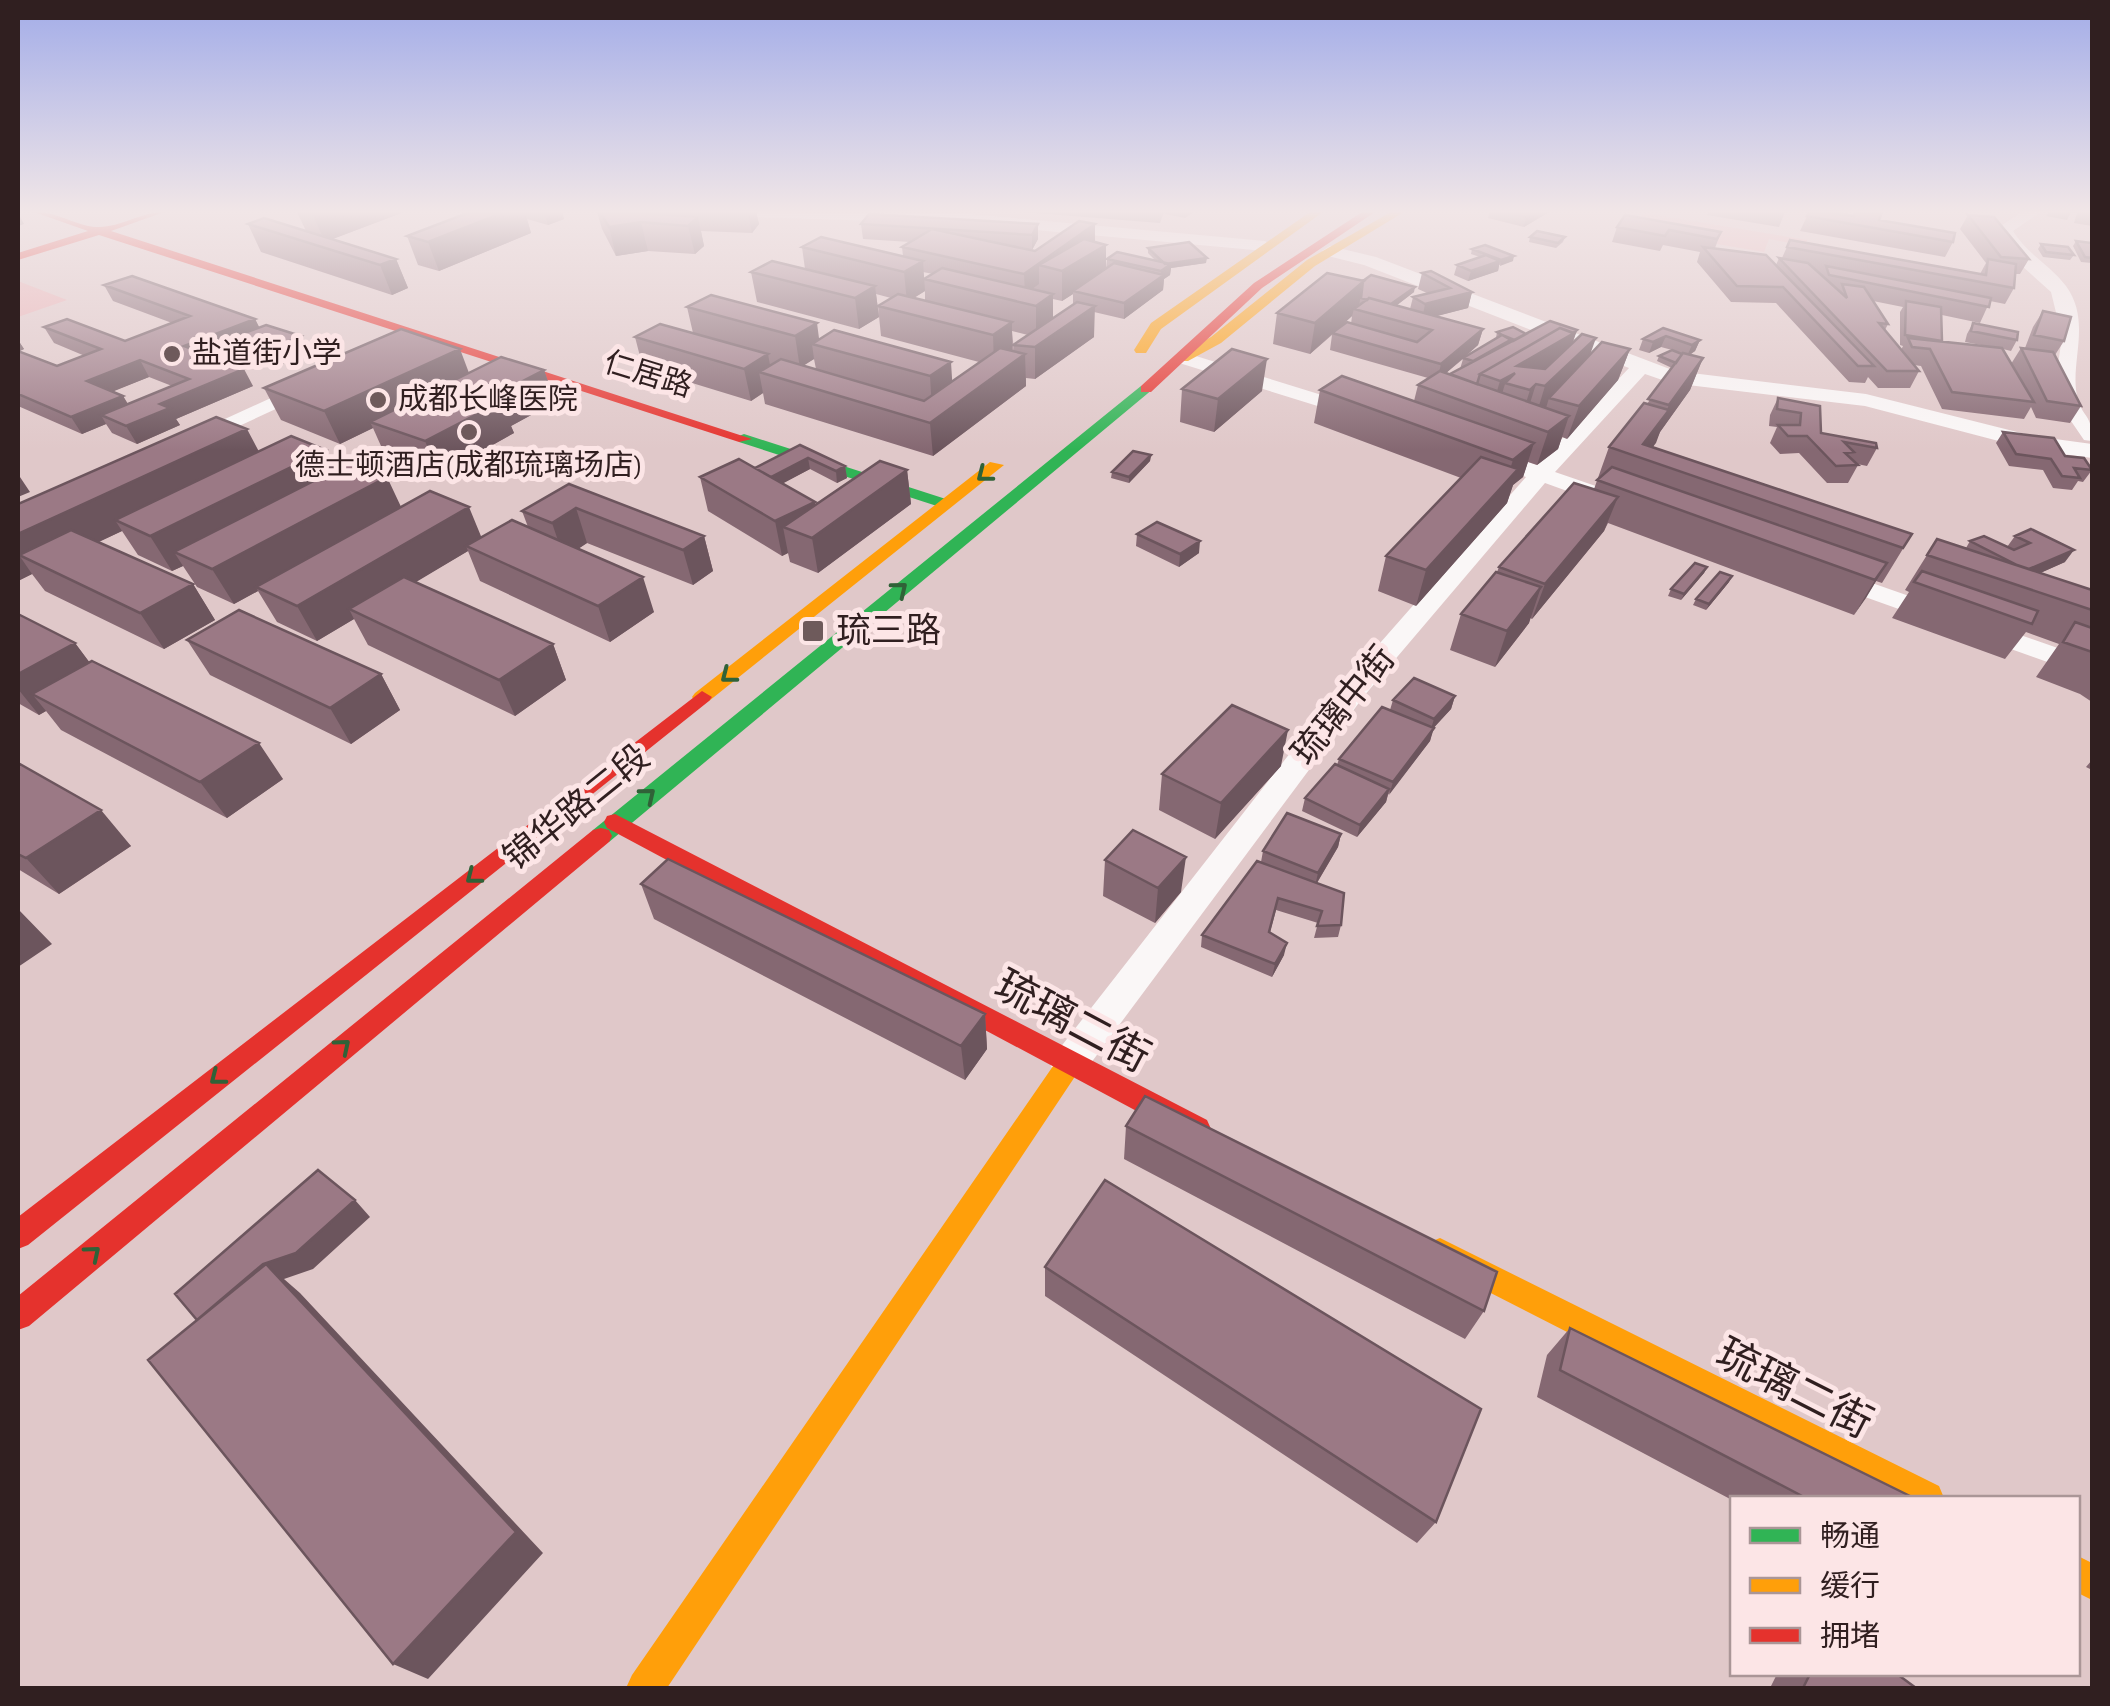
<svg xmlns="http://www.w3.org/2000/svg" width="2110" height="1706" font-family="'Alegreya Sans','Noto Sans SC',sans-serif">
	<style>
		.green { fill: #eaafb3 }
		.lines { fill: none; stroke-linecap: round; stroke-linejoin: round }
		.street { fill: #faf7f7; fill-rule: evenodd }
		.fast { fill: #30b455; fill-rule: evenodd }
		.slow { fill: #ff9f0a; fill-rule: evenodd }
		.jam { fill: #e5322d; fill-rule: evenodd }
		.wall { fill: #856872; fill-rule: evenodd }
		.shaded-wall { fill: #6c555d }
		.building { fill: #9b7985; stroke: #6c555d; stroke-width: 2.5 }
		.oneway { stroke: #306238 }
		.poi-dot { fill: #6e5a5b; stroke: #fce5e6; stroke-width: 4 }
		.labels { text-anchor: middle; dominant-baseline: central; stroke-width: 10; stroke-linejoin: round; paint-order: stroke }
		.far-poi-label { font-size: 30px; fill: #301f20; stroke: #fce5e6; text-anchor: start }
		.far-street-label { font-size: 30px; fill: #301f20; stroke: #fce5e6 }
		.poi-label { font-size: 35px; fill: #301f20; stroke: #fce5e6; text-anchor: start }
		.street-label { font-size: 35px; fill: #301f20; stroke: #fce5e6 }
		.near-street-label { font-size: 42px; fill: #301f20; stroke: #fce5e6 }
	</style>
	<rect width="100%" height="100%" fill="#e0c8c9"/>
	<path class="green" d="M 1644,213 L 1807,240 L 1806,246 L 1769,239 L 1764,252 L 1634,230 Z
		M 18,281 L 67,300 L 18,317 Z"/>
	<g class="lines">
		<path class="street" d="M 745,212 L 970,214 L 1265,241 L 1273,246 L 1265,251 L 970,224 L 753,217 Z
			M 2022,212 L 2041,212 L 2013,231 C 2027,254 2050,265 2066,286 C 2093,323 2068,365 2078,400 C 2084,419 2092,414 2092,441 L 2084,440 L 2058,402 L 2056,378 L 2062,337 L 2051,292 L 2012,257 L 1996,229 Z
			M 1330,246 L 1376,257 L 1675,371 L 1866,394 L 2033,436 L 2092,444 L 2092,458 L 2033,450 L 1865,406 L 1671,383 L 1645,374 L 1555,472 L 1619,494 L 1623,499 L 1619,504 L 1603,504 L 1545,483 L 1364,696 L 1082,1075 L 1069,1080 L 1056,1075 L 1050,1064 L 1056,1053 L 1344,684 L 1526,477 L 1475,459 L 1472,454 L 1475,449 L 1491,449 L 1537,465 L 1629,368 L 1364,265 L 1324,255 L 1322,251 Z
			M 1183,352 L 1367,409 L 1371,413 L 1360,419 L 1353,417 L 1176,362 L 1176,354 Z
			M 310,380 L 317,382 L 317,390 L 198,445 L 190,447 L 179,440 Z
			M 1832,569 L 2092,660 L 2092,678 L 1823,582 L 1819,577 L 1823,572 Z"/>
		<path class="fast" d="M 1141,386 L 1153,389 L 609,842 L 593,842 L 590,836 L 593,830 Z
			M 744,434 L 952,501 L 954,504 L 940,507 L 739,442 L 739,436 Z"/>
		<path class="slow" d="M 1310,212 L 1323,212 L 1161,329 L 1146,353 L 1136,353 L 1134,350 L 1151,323 Z
			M 1391,212 L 1404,212 L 1315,266 L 1221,343 L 1188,361 L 1178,361 L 1178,355 L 1211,337 L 1307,260 Z
			M 990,462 L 1004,465 L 709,701 L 695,701 L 692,697 L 695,693 Z
			M 1069,1053 L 1078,1056 L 1082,1064 L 1078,1072 L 667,1688 L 626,1688 L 632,1675 L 1060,1056 Z
			M 1440,1238 L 1939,1486 L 1944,1498 L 1892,1498 L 1430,1262 L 1425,1252 L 1430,1242 Z
			M 2078,1556 L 2092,1563 L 2092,1600 L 2078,1593 Z"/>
		<path class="jam" d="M 34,212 C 57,211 77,227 99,227 C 121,227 141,212 164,212 L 111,231 L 752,439 L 739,442 L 99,235 L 18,260 L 18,253 L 88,231 Z
			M 1362,212 L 1375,212 L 1262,288 L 1151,392 L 1141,392 L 1141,386 L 1254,283 Z
			M 702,691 L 712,697 L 709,701 L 28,1245 L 18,1249 L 18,1217 Z
			M 615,814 L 1207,1120 L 1211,1129 L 1207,1138 L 1197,1141 L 1187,1138 L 607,828 L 604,822 L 607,816 Z
			M 601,828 L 609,830 L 612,836 L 609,842 L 29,1326 L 18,1330 L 18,1296 L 593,830 Z"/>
	</g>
	<path class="wall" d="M 297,212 L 404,212 L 332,239 L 396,259 L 408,288 L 392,295 L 261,252 L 248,224 L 306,231 Z
		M 470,212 L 562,212 L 564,219 L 548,225 L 527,219 L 531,233 L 439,271 L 418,265 L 407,236 Z
		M 597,212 L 756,212 L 759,224 L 752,233 L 701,231 L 704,246 L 695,254 L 648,251 L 616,256 L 602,229 Z
		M 1022,212 L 1164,212 L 1160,223 Z
		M 1165,212 L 1194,212 L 1185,218 L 1165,214 Z
		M 1490,212 L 1549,212 L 1524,227 L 1488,218 Z
		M 1709,212 L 1785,212 L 1779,227 L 1707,215 Z
		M 1809,212 L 1853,216 L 1854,212 L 1882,212 L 1879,220 L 1953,242 L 1945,257 L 1800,231 Z
		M 2049,212 L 2092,212 L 2092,226 L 2074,223 L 2077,213 L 2071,212 L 2067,220 L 2046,216 Z
		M 1968,215 L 2029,259 L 2020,274 L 2015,274 L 2014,288 L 2005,304 L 1990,301 L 1980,323 L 1942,315 L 1942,342 L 1992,347 L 1965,342 L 1967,334 L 1973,323 L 2017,340 L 2011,351 L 2003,349 L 2011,364 L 2021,348 L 2025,348 L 2033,327 L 2043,311 L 2064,341 L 2055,355 L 2081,406 L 2070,423 L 2036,418 L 2031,407 L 2024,419 L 1942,409 L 1921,366 L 1914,365 L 1919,371 L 1910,388 L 1878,388 L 1868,377 L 1865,383 L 1849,382 L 1776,303 L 1731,302 L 1697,262 L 1700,252 L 1663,245 L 1660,251 L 1612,242 L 1617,227 L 1721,232 L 1715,248 L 1776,265 L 1779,258 L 1782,258 L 1790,240 L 1980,274 L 1986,263 L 1960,229 ZM 1873,301 L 1903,307 L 1900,312 L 1900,345 L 1903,346 L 1901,350 L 1885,330 L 1888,324 Z
		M 861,224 L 1038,224 L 1038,239 L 1032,250 L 1035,251 L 1095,224 L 1095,242 L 1106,269 L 1107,259 L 1156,261 L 1148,253 L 1148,248 L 1206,263 L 1171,268 L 1170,275 L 1164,279 L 1163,290 L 1124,319 L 1094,312 L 1094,337 L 1035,379 L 1026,378 L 1026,386 L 933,456 L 765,404 L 763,393 L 751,401 L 643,368 L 635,337 L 693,333 L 687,307 L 819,339 L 952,381 L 979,362 L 881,336 L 878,306 L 891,298 L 876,294 L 879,317 L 859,329 L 757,302 L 751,272 L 805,269 L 802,247 L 903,256 L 902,247 L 910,242 L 863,239 ZM 923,272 L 933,274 L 924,279 ZM 925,291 L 925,300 L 914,298 ZM 1073,294 L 1073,305 L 1053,318 L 1053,299 L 1062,301 ZM 1012,331 L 1028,335 L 1013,345 L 1014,351 ZM 814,359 L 816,369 L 803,365 Z
		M 1530,237 L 1565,237 L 1563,242 L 1556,248 L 1529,242 Z
		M 2076,241 L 2092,243 L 2092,263 L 2081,262 L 2073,246 Z
		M 2041,244 L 2074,255 L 2070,260 L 2043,257 L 2038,249 Z
		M 1472,249 L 1513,261 L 1499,265 L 1498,271 L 1468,281 L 1454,275 L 1457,265 L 1480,257 L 1471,254 Z
		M 1327,273 L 1414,292 L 1396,306 L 1410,309 L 1413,297 L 1427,293 L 1418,289 L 1422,273 L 1472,292 L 1468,308 L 1436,316 L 1483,329 L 1478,345 L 1467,355 L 1496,338 L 1497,332 L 1526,334 L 1577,330 L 1573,342 L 1590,354 L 1630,349 L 1618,380 L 1567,439 L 1562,437 L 1558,449 L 1537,465 L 1528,462 L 1523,477 L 1513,485 L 1507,503 L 1416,606 L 1378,591 L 1386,556 L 1461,478 L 1314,423 L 1320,390 L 1414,401 L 1418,385 L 1428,378 L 1330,350 L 1332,335 L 1310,354 L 1273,344 L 1277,313 ZM 1352,316 L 1351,324 L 1339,328 ZM 1463,359 L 1460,369 L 1450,374 L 1446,373 Z
		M 104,285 L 255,319 L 259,327 L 308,353 L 277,366 L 243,354 L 238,345 L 210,356 L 253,386 L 176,419 L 180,425 L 137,444 L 112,433 L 106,424 L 82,434 L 18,406 L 18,340 L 24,349 L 19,351 L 57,366 L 85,356 L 54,343 L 44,327 L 125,341 L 172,323 L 113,301 ZM 149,377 L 172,386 L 128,404 L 123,396 L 113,391 Z
		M 1663,328 L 1700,340 L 1695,351 L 1690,355 L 1703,358 L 1690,390 L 1660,432 L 1653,447 L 1912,534 L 1882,583 L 1876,581 L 1854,615 L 1608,523 L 1604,531 L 1532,619 L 1530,618 L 1529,623 L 1495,667 L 1450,650 L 1461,614 L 1497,572 L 1499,567 L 1594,489 L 1609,447 L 1647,404 L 1672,368 L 1657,361 L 1659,356 L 1672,350 L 1661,347 L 1649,353 L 1639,350 L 1643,339 Z
		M 544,370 L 555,402 L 511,426 L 514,433 L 439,475 L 385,455 L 373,428 L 340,444 L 281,420 L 264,388 L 469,373 Z
		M 1182,389 L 1262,391 L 1214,432 L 1180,422 Z
		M 1778,398 L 1820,406 L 1821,433 L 1877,448 L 1867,466 L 1857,464 L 1858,465 L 1848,483 L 1827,483 L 1799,453 L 1780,454 L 1770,443 L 1777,427 L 1769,426 L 1770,415 Z
		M 2003,432 L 2065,456 L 2092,470 L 2083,482 L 2078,481 L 2072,490 L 2053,488 L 2043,470 L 2009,466 L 1996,443 Z
		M 800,445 L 845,466 L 847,478 L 837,483 L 810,469 L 783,483 L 816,505 L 907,470 L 911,504 L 818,573 L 790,562 L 788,553 L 782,556 L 708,511 L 700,477 L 755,468 Z
		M 259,451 L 336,470 L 401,507 L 482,537 L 528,527 L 522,511 L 569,484 L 704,536 L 713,571 L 693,585 L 587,543 L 578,549 L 654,612 L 610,642 L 480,581 L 468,551 L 415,582 L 553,644 L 566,680 L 515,716 L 368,645 L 354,619 L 317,641 L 277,622 L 258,591 L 234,604 L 197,587 L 183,566 L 172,571 L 138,555 L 122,531 L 98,542 L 193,584 L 215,620 L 164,649 L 45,591 L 32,574 L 18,581 L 18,504 Z
		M 1151,455 L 1150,461 L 1129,483 L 1111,478 L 1112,472 Z
		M 1137,534 L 1199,553 L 1179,567 L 1136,546 Z
		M 2015,536 L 2065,562 L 2040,573 L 2092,590 L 2092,702 L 2080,694 L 2036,677 L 2059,644 L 2026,632 L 2005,659 L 1892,618 L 1909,592 L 1905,590 L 1937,539 L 1966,548 L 1970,541 L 2007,547 Z
		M 1707,567 L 1704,573 L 1681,600 L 1668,596 L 1671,589 Z
		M 1729,582 L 1706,610 L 1693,605 L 1696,599 Z
		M 18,614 L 75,643 L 89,662 L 283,779 L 227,818 L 61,730 L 46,711 L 39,715 L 18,703 Z
		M 187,640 L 381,674 L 400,710 L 351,744 L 210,675 Z
		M 1455,696 L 1451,709 L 1433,728 L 1430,741 L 1388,795 L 1386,802 L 1357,837 L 1302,811 L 1305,798 L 1337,765 L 1339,759 L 1390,710 L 1393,700 Z
		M 2092,760 L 2092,770 L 2086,767 Z
		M 18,763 L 131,846 L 59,894 L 18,869 Z
		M 1281,766 L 1215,839 L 1159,810 L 1162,774 Z
		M 1341,834 L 1338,847 L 1317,883 L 1341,925 L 1338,937 L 1314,938 L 1318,923 L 1276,910 L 1270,932 L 1284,955 L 1272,977 L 1201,947 L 1202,935 L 1261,862 L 1263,851 Z
		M 1105,860 L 1181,892 L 1155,923 L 1103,896 Z
		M 641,884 L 985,1014 L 987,1049 L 965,1080 L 654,919 Z
		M 1126,1126 L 1484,1311 L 1465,1339 L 1124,1159 Z
		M 1045,1267 L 1436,1522 L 1417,1543 L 1045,1296 Z
		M 1570,1328 L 1914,1498 L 1732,1498 L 1732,1500 L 1537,1397 L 1547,1355 Z
		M 1777,1674 L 1897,1674 L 1916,1688 L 1770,1688 Z"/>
	<path class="shaded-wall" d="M 317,212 L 404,212 L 325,242 L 312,213 Z
		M 505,212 L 525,212 L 531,233 L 439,271 L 428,242 Z
		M 544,212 L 562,212 L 564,219 L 548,225 Z
		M 748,212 L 756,212 L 759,224 L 752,233 Z
		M 1536,212 L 1549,212 L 1524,227 L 1526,217 Z
		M 18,213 L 24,224 L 18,226 Z
		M 698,217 L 704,246 L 695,254 L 688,226 Z
		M 641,222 L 648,251 L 616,256 L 609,227 Z
		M 1038,224 L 1038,239 L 1032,250 L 1032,235 Z
		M 1095,224 L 1095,244 L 1039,265 L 1039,284 L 1025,294 L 1024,274 Z
		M 1106,245 L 1106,274 L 1073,291 L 1073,294 L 1062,301 L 1062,271 Z
		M 1514,256 L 1513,261 L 1500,266 L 1501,260 Z
		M 1207,258 L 1206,263 L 1171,268 L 1170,275 L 1164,279 L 1163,290 L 1124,319 L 1124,303 L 1160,277 L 1161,271 L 1165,264 Z
		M 396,259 L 408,288 L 392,295 L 380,265 Z
		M 923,261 L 925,291 L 907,302 L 904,272 Z
		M 1500,261 L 1498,271 L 1468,281 L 1471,271 Z
		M 1364,281 L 1358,310 L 1354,309 L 1352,316 L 1310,354 L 1315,323 Z
		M 875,286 L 879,317 L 859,329 L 855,298 Z
		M 1415,287 L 1414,292 L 1389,311 L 1390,306 Z
		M 1472,292 L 1468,308 L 1422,320 L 1425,304 Z
		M 1053,294 L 1053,325 L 1036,337 L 1036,306 Z
		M 1095,306 L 1094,337 L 1035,379 L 1035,347 Z
		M 255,319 L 263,335 L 234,337 L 238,345 L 193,363 L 184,346 Z
		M 1012,322 L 1012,353 L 994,366 L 993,335 Z
		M 817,323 L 820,346 L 812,344 L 814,359 L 800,368 L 795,336 Z
		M 1483,329 L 1478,345 L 1437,381 L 1441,364 Z
		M 1577,330 L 1564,365 L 1505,384 L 1497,410 L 1491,411 L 1500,381 L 1491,378 Z
		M 301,336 L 308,353 L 277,366 L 269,350 Z
		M 1666,336 L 1661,347 L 1649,353 L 1653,342 Z
		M 1596,338 L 1585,369 L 1549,398 L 1546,408 L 1535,419 L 1545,386 Z
		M 18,340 L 24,349 L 18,352 Z
		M 1700,340 L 1695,351 L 1687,356 L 1692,345 Z
		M 460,349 L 472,381 L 370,422 L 373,428 L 340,444 L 324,411 Z
		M 1630,349 L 1618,380 L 1567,439 L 1579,406 Z
		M 768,354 L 772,376 L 759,372 L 763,393 L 751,401 L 744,369 Z
		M 1025,354 L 1026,386 L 933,456 L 930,423 Z
		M 1703,358 L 1690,390 L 1660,432 L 1656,443 L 1643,459 L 1643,444 L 1665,414 L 1669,405 Z
		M 1267,359 L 1262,391 L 1214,432 L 1218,399 Z
		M 140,360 L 149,377 L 97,398 L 87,381 Z
		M 951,362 L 953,394 L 932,409 L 930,376 Z
		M 244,369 L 253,386 L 176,419 L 180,425 L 137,444 L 126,426 L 160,404 Z
		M 544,370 L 555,402 L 511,426 L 514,433 L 439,475 L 425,441 L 492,397 Z
		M 1536,384 L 1526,416 L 1520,422 L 1530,390 Z
		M 123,396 L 133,413 L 101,415 L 106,424 L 82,434 L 71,417 Z
		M 1569,416 L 1558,449 L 1537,465 L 1548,432 Z
		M 247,429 L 265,463 L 115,520 L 122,531 L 44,568 L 19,555 L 32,574 L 18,581 L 18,534 Z
		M 1534,443 L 1523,477 L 1513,485 L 1507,503 L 1416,606 L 1426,570 L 1506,482 L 1513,460 Z
		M 326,450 L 342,483 L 174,552 L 183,566 L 172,571 L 150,536 Z
		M 1151,455 L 1150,461 L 1129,483 L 1129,477 Z
		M 808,458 L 810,469 L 765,493 L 763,481 Z
		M 845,466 L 847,478 L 837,483 L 836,471 Z
		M 907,470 L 911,504 L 818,573 L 812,538 L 783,527 L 788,553 L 782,556 L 775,521 L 815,502 L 820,532 Z
		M 18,474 L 30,492 L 18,497 Z
		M 387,477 L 403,511 L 256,587 L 258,591 L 234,604 L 212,569 Z
		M 1618,497 L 1604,531 L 1532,619 L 1545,584 Z
		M 469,507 L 483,541 L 466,546 L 468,551 L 361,615 L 349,609 L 354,619 L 317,641 L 297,606 Z
		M 576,508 L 587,543 L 564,558 L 552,523 Z
		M 704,536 L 713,571 L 693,585 L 683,550 Z
		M 1200,541 L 1199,553 L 1179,567 L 1180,554 Z
		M 2074,550 L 2065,562 L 2018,583 L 2027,570 Z
		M 1887,563 L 1866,598 L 1854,615 L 1875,580 Z
		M 1707,567 L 1704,573 L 1681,600 L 1684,594 Z
		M 1732,576 L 1729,582 L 1706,610 L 1709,604 Z
		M 643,577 L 654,612 L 610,642 L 598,606 Z
		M 193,584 L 215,620 L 164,649 L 140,613 Z
		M 1541,587 L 1529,623 L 1495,667 L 1507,631 Z
		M 75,643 L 102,679 L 32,694 L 46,711 L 39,715 L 18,689 L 18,674 Z
		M 553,644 L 566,680 L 515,716 L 499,680 Z
		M 381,674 L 400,710 L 351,744 L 330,708 Z
		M 1455,696 L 1451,709 L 1430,732 L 1434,719 Z
		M 1434,728 L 1430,741 L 1389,795 L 1393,782 Z
		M 1288,730 L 1281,766 L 1215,839 L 1221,803 Z
		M 259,743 L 283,779 L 227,818 L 200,782 Z
		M 1389,789 L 1386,802 L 1357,837 L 1360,825 Z
		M 101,810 L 131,846 L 59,894 L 26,858 Z
		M 1341,834 L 1338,847 L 1315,886 L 1318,873 Z
		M 1186,857 L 1181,892 L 1155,923 L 1158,888 Z
		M 18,909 L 52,944 L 18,967 Z
		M 1287,943 L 1284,955 L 1272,977 L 1275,964 Z
		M 985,1014 L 987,1049 L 965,1080 L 961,1046 Z
		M 355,1200 L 370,1217 L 313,1269 L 284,1279 L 300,1293 L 543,1553 L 428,1679 L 393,1664 L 263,1264 Z"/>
	<path class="building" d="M 470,212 L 505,212 L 428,242 L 407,236 Z
		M 600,212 L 634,212 L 698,217 L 688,226 L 641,222 L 609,227 Z
		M 1503,212 L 1536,212 L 1526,217 Z
		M 1809,212 L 1828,212 L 1854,216 L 1855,212 L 1882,212 L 1879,220 L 1955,233 L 1953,242 L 1807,216 Z
		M 2080,212 L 2092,212 L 2092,215 L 2080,213 Z
		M 869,214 L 1038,224 L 1032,235 L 861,224 Z
		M 1625,215 L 1721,232 L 1717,239 L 1669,230 L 1665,236 L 1617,227 Z
		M 1968,215 L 1994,217 L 2029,259 L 2001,257 Z
		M 264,218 L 396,259 L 380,265 L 248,224 Z
		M 1079,221 L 1095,224 L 1024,274 L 902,247 L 932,229 L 1035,251 Z
		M 1537,231 L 1565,237 L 1558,243 L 1530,237 Z
		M 821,237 L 923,261 L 904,272 L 802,247 Z
		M 1084,239 L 1106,245 L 1062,271 L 1039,265 Z
		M 1790,240 L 1986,275 L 1988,259 L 2016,264 L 2014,288 L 1787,247 Z
		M 2076,241 L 2092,243 L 2092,258 L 2085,257 Z
		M 1189,242 L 1207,258 L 1165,264 L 1148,248 Z
		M 2041,244 L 2068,247 L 2074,255 L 2046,252 Z
		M 1485,245 L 1514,256 L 1501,260 L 1472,249 Z
		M 1703,247 L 1766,255 L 1874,366 L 1858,366 L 1783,287 L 1737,286 Z
		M 1117,252 L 1171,264 L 1161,271 L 1107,259 Z
		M 1486,255 L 1500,261 L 1471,271 L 1457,265 Z
		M 1779,258 L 1808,263 L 1847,298 L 1842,284 L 1864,287 L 1888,324 L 1879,323 L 1919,371 L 1887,371 Z
		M 772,261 L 875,286 L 855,298 L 751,272 Z
		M 1114,263 L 1164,275 L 1124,303 L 1073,291 Z
		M 1826,266 L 1991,298 L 1989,307 L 1829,275 Z
		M 942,268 L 1053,294 L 1036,306 L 924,279 Z
		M 1431,271 L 1472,292 L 1425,304 L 1413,297 L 1450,288 L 1422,273 Z
		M 1327,273 L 1364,281 L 1315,323 L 1277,313 Z
		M 1371,275 L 1415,287 L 1391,304 L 1369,298 L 1367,300 L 1361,298 L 1363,281 Z
		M 132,276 L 255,319 L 184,346 L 244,369 L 160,404 L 170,408 L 126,426 L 101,415 L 189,379 L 140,360 L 87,381 L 123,396 L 71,417 L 18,394 L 18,351 L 57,366 L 101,349 L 44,327 L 67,319 L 125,341 L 190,316 L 104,285 Z
		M 898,294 L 1012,322 L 993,335 L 878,306 Z
		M 711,295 L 817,323 L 795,336 L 687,307 Z
		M 1369,298 L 1483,329 L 1441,364 L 1332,333 L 1347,322 L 1417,342 L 1432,330 L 1354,309 Z
		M 1906,301 L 1941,307 L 1942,341 L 1905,335 Z
		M 1077,302 L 1095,306 L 1035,347 L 1013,345 Z
		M 2043,311 L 2071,317 L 2064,341 L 2034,335 Z
		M 1550,321 L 1577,330 L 1573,333 L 1560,328 L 1480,374 L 1477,384 L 1450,374 Z
		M 1973,323 L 2018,332 L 2017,340 L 1971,331 Z
		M 660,324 L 768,354 L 744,369 L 635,337 Z
		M 266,325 L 301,336 L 269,350 L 234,337 Z
		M 1513,327 L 1526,334 L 1513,341 L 1497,332 Z
		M 1560,328 L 1574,333 L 1517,366 L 1545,369 L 1582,334 L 1596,338 L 1545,386 L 1536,384 L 1530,390 L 1505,383 L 1515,373 L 1500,381 L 1480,374 Z
		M 1663,328 L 1700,340 L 1692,345 L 1666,336 L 1653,342 L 1643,339 Z
		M 401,329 L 460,349 L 324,411 L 264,388 Z
		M 834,330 L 951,362 L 930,376 L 812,344 Z
		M 1502,335 L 1512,339 L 1473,361 L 1463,358 Z
		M 1908,338 L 2002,348 L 2034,402 L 1952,392 L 1930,349 L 1912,347 Z
		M 1602,342 L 1630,349 L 1579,406 L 1549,398 Z
		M 1000,348 L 1025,354 L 930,423 L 759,372 L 781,359 L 924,401 Z
		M 2021,348 L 2053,352 L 2081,406 L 2047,401 Z
		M 1232,349 L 1267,359 L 1218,399 L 1182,389 Z
		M 1672,350 L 1682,354 L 1676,363 L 1659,356 Z
		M 1683,353 L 1703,358 L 1669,405 L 1648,399 Z
		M 501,357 L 544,370 L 492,397 L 502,401 L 425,441 L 370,422 Z
		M 1440,371 L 1569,416 L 1548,432 L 1418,385 Z
		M 1342,376 L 1534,443 L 1513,460 L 1320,390 Z
		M 1778,398 L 1820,406 L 1821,433 L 1876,443 L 1877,448 L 1844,442 L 1854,452 L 1845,453 L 1858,465 L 1836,466 L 1807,436 L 1788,436 L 1778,425 L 1800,425 L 1801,413 L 1777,409 Z
		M 1644,403 L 1669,410 L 1643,444 L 1912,534 L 1903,548 L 1609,447 Z
		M 216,417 L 247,429 L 18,534 L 18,504 Z
		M 2003,432 L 2054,438 L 2065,456 L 2084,458 L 2092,470 L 2074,468 L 2080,478 L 2062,476 L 2051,459 L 2016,454 Z
		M 291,436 L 326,450 L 150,536 L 115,520 Z
		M 800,445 L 845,466 L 836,471 L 808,458 L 771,477 L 755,468 Z
		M 1133,451 L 1151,455 L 1129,477 L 1112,472 Z
		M 1481,457 L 1518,469 L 1426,570 L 1386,556 Z
		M 739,459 L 815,502 L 775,521 L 700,477 Z
		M 880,461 L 907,470 L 812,538 L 783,527 Z
		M 351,462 L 387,477 L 212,569 L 174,552 Z
		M 1612,467 L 1887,563 L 1875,580 L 1597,480 Z
		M 1574,483 L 1618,497 L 1545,584 L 1499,567 Z
		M 569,484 L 704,536 L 683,550 L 576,508 L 552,523 L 522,511 Z
		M 430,491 L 469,507 L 297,606 L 256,587 Z
		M 512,520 L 643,577 L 598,606 L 466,546 Z
		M 1157,522 L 1200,541 L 1180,554 L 1137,534 Z
		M 2031,529 L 2074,550 L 2029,569 L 2017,565 L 1970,541 L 1984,536 L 2014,550 L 2030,543 L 2015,536 Z
		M 71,530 L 193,584 L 140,613 L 19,555 Z
		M 1937,539 L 2092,590 L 2092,610 L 1927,555 Z
		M 1695,563 L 1707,567 L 1684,594 L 1671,589 Z
		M 1922,571 L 2038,611 L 2032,624 L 1914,582 Z
		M 1496,572 L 1541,587 L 1507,631 L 1461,614 Z
		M 1720,572 L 1732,576 L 1709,604 L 1696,599 Z
		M 404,577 L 553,644 L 499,680 L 349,609 Z
		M 239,610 L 381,674 L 330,708 L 187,640 Z
		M 18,614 L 75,643 L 18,674 Z
		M 2075,622 L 2092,628 L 2092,652 L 2063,642 Z
		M 92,661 L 259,743 L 200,782 L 32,694 Z
		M 1414,678 L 1455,696 L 1434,719 L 1393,700 Z
		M 1232,705 L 1288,730 L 1221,803 L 1162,774 Z
		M 1382,707 L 1434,728 L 1393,782 L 1339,759 Z
		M 18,763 L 101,810 L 26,858 L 18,854 Z
		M 1335,764 L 1389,789 L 1360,825 L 1305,798 Z
		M 1287,813 L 1341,834 L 1318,873 L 1263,851 Z
		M 1133,830 L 1186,857 L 1158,888 L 1105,860 Z
		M 668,859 L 985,1014 L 961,1046 L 641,884 Z
		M 1257,861 L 1344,893 L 1341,925 L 1317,926 L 1322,911 L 1278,898 L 1269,932 L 1287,943 L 1275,964 L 1202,935 Z
		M 1145,1096 L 1497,1272 L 1484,1311 L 1126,1126 Z
		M 318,1170 L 355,1200 L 296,1253 L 263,1264 L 197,1320 L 175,1294 Z
		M 1105,1180 L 1481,1409 L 1436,1522 L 1045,1267 Z
		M 266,1264 L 516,1532 L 393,1664 L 148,1360 Z
		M 1570,1328 L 1914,1498 L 1806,1498 L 1560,1370 Z
		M 1810,1674 L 1897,1674 L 1916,1688 L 1803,1688 Z"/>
	<defs><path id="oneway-chevron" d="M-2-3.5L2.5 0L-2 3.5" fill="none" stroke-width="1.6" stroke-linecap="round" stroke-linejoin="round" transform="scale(2.5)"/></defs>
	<g class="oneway">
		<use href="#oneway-chevron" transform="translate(984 475) rotate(142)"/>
		<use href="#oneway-chevron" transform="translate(900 589) rotate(-39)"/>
		<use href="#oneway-chevron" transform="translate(728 676) rotate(142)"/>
		<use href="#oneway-chevron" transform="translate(648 795) rotate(-39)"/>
		<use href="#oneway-chevron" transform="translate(473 877) rotate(142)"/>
		<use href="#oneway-chevron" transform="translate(343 1046) rotate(-40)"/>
		<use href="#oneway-chevron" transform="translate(217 1078) rotate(142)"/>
		<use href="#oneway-chevron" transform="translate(93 1253) rotate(-40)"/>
	</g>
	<linearGradient id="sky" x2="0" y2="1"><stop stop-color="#a2ace8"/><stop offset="0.47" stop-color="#f1e6e7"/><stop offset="1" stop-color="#f1e6e7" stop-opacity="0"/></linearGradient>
	<rect width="2110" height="450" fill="url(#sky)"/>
	<g class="poi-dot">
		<circle cx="172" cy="354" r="10"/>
		<circle cx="378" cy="400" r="10"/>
		<circle cx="469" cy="432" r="10"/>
		<rect x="801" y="619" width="24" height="24" rx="5"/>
	</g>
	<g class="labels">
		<g class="far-poi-label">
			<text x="192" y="354">盐道街小学</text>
			<text x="398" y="400">成都长峰医院</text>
			<text x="469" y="466" text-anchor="middle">德士顿酒店(成都琉璃场店)</text>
		</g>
		<g class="far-street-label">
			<text transform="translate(648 375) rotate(17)">仁居路</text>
		</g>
		<g class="poi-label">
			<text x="836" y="631">琉三路</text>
		</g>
		<g class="street-label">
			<text transform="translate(1344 706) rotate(-51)">琉璃中街</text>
			<text transform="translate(577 808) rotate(-39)">锦华路二段</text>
		</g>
		<g class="near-street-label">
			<text transform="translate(1072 1022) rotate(28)">琉璃二街</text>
			<text transform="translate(1794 1389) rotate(27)">琉璃二街</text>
		</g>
	</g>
	<rect width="2110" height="1706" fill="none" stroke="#301f20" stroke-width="40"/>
	<rect x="1730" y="1496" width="350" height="180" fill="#fce5e6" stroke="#aa9697" stroke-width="2.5"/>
	<rect x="1750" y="1528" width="50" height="15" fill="#30b455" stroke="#aa9697" stroke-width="2.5"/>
	<text x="1820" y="1546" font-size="30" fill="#301f20">畅通</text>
	<rect x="1750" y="1578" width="50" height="15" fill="#ff9f0a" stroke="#aa9697" stroke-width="2.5"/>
	<text x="1820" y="1596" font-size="30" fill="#301f20">缓行</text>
	<rect x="1750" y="1628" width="50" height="15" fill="#e5322d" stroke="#aa9697" stroke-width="2.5"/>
	<text x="1820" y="1646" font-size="30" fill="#301f20">拥堵</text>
</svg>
